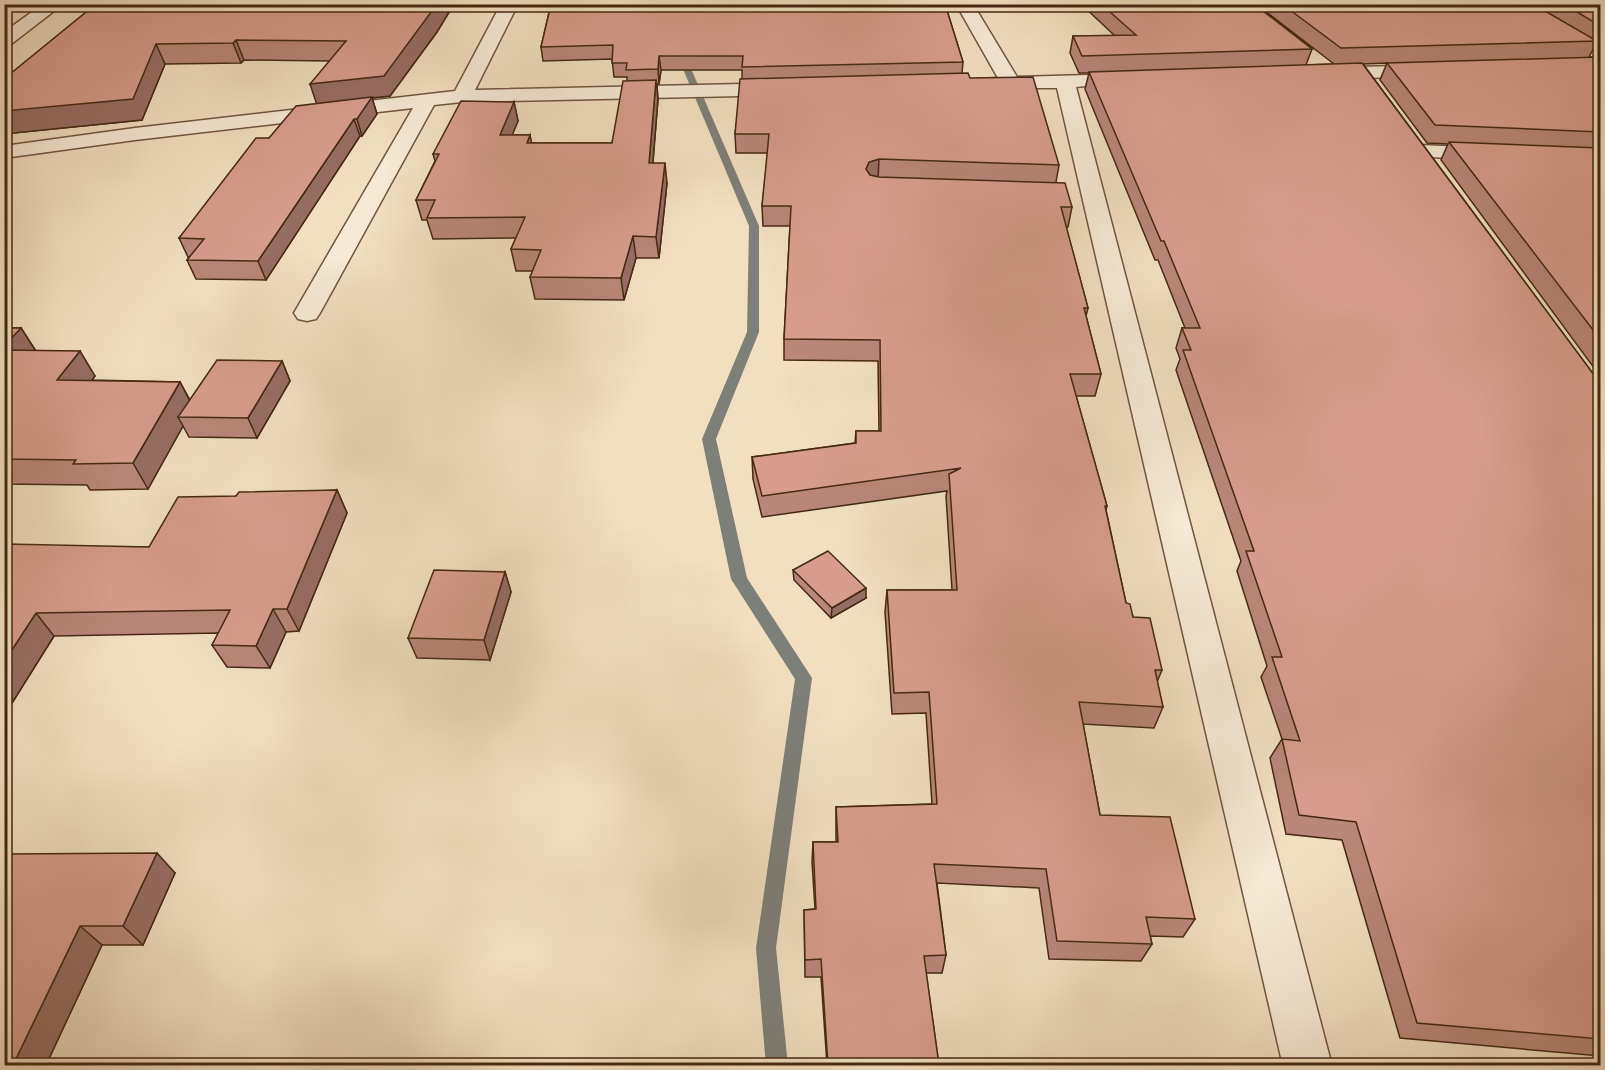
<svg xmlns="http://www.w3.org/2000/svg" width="1605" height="1070" font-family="'IM FELL Great Primer',serif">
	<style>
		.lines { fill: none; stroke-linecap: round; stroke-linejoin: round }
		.stream { fill: #7d7f79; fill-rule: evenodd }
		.minor-casing { stroke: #71563e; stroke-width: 3 }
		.minor { fill: #f6ead6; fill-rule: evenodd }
		.wall { fill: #b98679; stroke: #462912; stroke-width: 1.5 }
		.shaded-wall { fill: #966d63; stroke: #462912; stroke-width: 1.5 }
		.building { fill: #d79c8d; stroke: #462912; stroke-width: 1.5 }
	</style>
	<rect width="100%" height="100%" fill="#f1dfc0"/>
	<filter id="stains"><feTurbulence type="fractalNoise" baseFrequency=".00333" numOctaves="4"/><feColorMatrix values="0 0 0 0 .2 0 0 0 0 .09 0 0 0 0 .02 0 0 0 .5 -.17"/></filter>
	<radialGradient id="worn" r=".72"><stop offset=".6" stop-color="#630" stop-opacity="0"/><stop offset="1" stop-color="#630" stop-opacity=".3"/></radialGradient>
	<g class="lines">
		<path class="stream" d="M 682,50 L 689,52 L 686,57 L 759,226 L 759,332 L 716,439 L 747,578 L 812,678 L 776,948 L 788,1066 L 766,1066 L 756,948 L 795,679 L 731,579 L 702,439 L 747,332 L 749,226 L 678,57 Z"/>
		<g class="minor-casing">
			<path id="minor" d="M 43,4 L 63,4 L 10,45 L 4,46 L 4,32 Z
				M 501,4 L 518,4 L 475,90 L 785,83 L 792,85 L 795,89 L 792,93 L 785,95 L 462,102 L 434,105 L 320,313 L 316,319 L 307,321 L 298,319 L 294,313 L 413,108 L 135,140 L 4,158 L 4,146 L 135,128 L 455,91 Z
				M 956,4 L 973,4 L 1017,77 L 1088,75 L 1095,77 L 1098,81 L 1095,85 L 1076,87 L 1332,1066 L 1283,1066 L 1057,88 L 968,88 L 965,84 L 968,80 L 998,78 Z
				M 1503,4 L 1524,4 L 1600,48 L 1600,60 L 1593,59 Z
				M 1429,65 L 1436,67 L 1438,71 L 1436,75 L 1325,80 L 1318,78 L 1316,74 L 1318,70 L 1325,68 Z
				M 1420,145 L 1488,148 L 1496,149 L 1499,154 L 1496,159 L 1488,160 L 1412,156 L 1409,151 L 1412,146 Z"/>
		</g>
		<use href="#minor" class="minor"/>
	</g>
	<path class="wall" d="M 96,4 L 454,4 L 437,32 L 390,96 L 372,98 L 377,114 L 362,136 L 360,136 L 266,280 L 196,279 L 187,260 L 189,257 L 188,257 L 179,238 L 269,138 L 317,104 L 330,61 L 244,60 L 241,63 L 165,64 L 142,120 L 4,134 L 4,79 Z
		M 551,4 L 657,4 L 656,8 L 771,7 L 771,4 L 945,4 L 963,62 L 962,73 L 970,78 L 1059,165 L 1056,182 L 1072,207 L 1068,227 L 1066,227 L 1088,308 L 1086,316 L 1101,374 L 1095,396 L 1076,396 L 1107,506 L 1106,510 L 1126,603 L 1162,670 L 1157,682 L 1163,707 L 1154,728 L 1083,724 L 1100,815 L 1195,919 L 1183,937 L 1150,936 L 1152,944 L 1141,961 L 1049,959 L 1039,888 L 937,883 L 946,955 L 942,973 L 926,973 L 939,1065 L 827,1065 L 821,977 L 805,977 L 804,910 L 815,909 L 812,862 L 813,842 L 836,842 L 836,807 L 932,804 L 926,713 L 892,714 L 885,612 L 887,590 L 952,590 L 946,496 L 947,491 L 762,517 L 753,479 L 752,457 L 855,443 L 856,431 L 879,431 L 878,361 L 784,360 L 784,339 L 790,226 L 763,226 L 762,206 L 768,153 L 736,153 L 735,134 L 742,79 L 742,70 L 661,70 L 659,84 L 657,84 L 658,99 L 653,163 L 667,183 L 659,258 L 636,258 L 624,300 L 535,299 L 530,277 L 533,271 L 516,271 L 511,249 L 516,238 L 433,239 L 427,220 L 422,220 L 416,200 L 435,161 L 433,154 L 514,102 L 518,121 L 512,135 L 530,135 L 531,143 L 612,143 L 627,81 L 627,77 L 614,77 L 612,59 L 543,61 L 541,47 Z
		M 1081,4 L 1254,4 L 1312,49 L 1306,65 L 1334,64 L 1256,4 L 1600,4 L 1600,47 L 1596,44 L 1589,57 L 1600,57 L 1600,376 L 1441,160 L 1448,144 L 1427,143 L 1380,80 L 1387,63 L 1363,64 L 1600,383 L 1600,1056 L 1400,1038 L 1342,840 L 1286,834 L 1270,758 L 1282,739 L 1261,677 L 1267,666 L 1237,571 L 1241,561 L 1176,370 L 1180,359 L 1176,348 L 1182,328 L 1185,328 L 1158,260 L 1155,260 L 1085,89 L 1089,73 L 1079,73 L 1070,53 L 1073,36 L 1115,36 Z
		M 4,328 L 21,328 L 36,351 L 95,376 L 92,380 L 180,382 L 190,400 L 282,361 L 290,381 L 257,438 L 189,437 L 183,426 L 148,489 L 90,490 L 87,485 L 4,484 Z
		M 337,490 L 347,513 L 299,631 L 286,632 L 270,668 L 227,667 L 212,645 L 219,633 L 54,636 L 4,716 L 4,547 L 149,547 L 236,496 Z
		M 793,570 L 866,598 L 831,618 L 794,580 Z
		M 505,572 L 511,592 L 490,660 L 417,658 L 408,638 Z
		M 4,854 L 175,873 L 143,945 L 102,945 L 46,1065 Z"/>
	<path class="shaded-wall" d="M 437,4 L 454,4 L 437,32 L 390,96 L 372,98 L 377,114 L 362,136 L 357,119 L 317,105 L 310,84 Z
		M 651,4 L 657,4 L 652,22 L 650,8 Z
		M 236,40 L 244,60 L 241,63 L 233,43 Z
		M 156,44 L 165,64 L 142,120 L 4,134 L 4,111 Z
		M 659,56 L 661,70 L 659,84 L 658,69 Z
		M 656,80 L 658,99 L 651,184 L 649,163 Z
		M 514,102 L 518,121 L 504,155 L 500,135 Z
		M 354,119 L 360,136 L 266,280 L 258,261 Z
		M 530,135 L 534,155 L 527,143 Z
		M 879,159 L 878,179 L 868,182 L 866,169 L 869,162 Z
		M 665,163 L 667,183 L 659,258 L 656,237 Z
		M 633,236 L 636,258 L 624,300 L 621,278 Z
		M 4,247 L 6,267 L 4,264 Z
		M 21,328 L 37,353 L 4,356 L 4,346 Z
		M 80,351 L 95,376 L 73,405 L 57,380 Z
		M 282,361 L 290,381 L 257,438 L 248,418 Z
		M 180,382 L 193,407 L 178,417 L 183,426 L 148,489 L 133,463 Z
		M 337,490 L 347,513 L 299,631 L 287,609 Z
		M 505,572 L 511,592 L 490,660 L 484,640 Z
		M 866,588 L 866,598 L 831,618 L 832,608 Z
		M 273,609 L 286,632 L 270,668 L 256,646 Z
		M 36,613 L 54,636 L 4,716 L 4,662 Z
		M 157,853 L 175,873 L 143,945 L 123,926 Z
		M 80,926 L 102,945 L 46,1065 L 13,1065 Z"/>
	<path class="building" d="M 96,4 L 437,4 L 384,76 L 310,84 L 346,41 L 236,40 L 233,43 L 156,44 L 133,99 L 4,111 L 4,79 Z
		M 551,4 L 651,4 L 650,8 L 772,7 L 772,4 L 945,4 L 963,62 L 742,67 L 743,56 L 659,56 L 658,69 L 626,70 L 627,63 L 612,63 L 613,45 L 541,47 Z
		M 1101,4 L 1254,4 L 1312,49 L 1082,56 L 1073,36 L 1136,35 Z
		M 1282,4 L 1533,4 L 1597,41 L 1341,48 Z
		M 1564,4 L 1600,4 L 1600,26 Z
		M 1600,57 L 1600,132 L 1435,125 L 1387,63 Z
		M 1362,63 L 1600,383 L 1600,1039 L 1417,1023 L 1356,822 L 1299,815 L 1282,739 L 1300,741 L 1272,657 L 1282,657 L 1246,551 L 1254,551 L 1183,350 L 1191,350 L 1182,328 L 1200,328 L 1164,241 L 1161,241 L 1089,72 Z
		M 968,73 L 970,78 L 1033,77 L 1059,165 L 879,159 L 869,162 L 866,169 L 870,175 L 879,177 L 1065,183 L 1072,207 L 1061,207 L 1088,308 L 1084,308 L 1101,374 L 1070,374 L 1107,506 L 1105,506 L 1126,603 L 1130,604 L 1133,617 L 1150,618 L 1162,670 L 1155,670 L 1163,707 L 1079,702 L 1100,815 L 1170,817 L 1195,919 L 1146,917 L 1152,944 L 1057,941 L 1046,869 L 934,864 L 946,955 L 924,956 L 939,1065 L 828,1065 L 821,959 L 805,960 L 804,910 L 816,909 L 813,842 L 838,842 L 836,807 L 937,804 L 929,692 L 894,693 L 887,590 L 957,590 L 949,474 L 961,468 L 762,496 L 752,457 L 856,443 L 856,431 L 881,431 L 880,340 L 784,339 L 791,206 L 762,206 L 769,134 L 735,134 L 740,79 Z
		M 656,80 L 649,163 L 665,163 L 656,237 L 633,236 L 621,278 L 530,277 L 541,250 L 511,249 L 525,217 L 427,218 L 435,200 L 416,200 L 439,154 L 433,154 L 461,101 L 514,102 L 500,135 L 530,135 L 527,143 L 612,143 L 623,81 Z
		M 372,97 L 357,119 L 354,119 L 258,261 L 187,260 L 204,239 L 179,238 L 256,138 L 269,138 L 296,106 Z
		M 1449,142 L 1600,148 L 1600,339 Z
		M 4,328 L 21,328 L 4,346 Z
		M 4,350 L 80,351 L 57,380 L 180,382 L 133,463 L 73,464 L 76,460 L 4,459 Z
		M 217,360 L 282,361 L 248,418 L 178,417 Z
		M 337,490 L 287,609 L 273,609 L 256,646 L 212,645 L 230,610 L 36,613 L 4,662 L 4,547 L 6,544 L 149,547 L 178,497 L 236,496 L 239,492 Z
		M 828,551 L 866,588 L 832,608 L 793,570 Z
		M 434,570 L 505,572 L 484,640 L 408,638 Z
		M 157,853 L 123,926 L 80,926 L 13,1065 L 4,1065 L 4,854 Z"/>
	<rect width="1605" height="1070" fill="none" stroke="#f1dfc0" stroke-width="24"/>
	<rect x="6" y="6" width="1593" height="1058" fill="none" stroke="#462912" stroke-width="3"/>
	<rect x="12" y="12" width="1581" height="1046" fill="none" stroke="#462912" stroke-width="1.5"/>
	<rect width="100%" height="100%" filter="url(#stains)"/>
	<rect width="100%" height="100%" fill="url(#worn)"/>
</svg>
